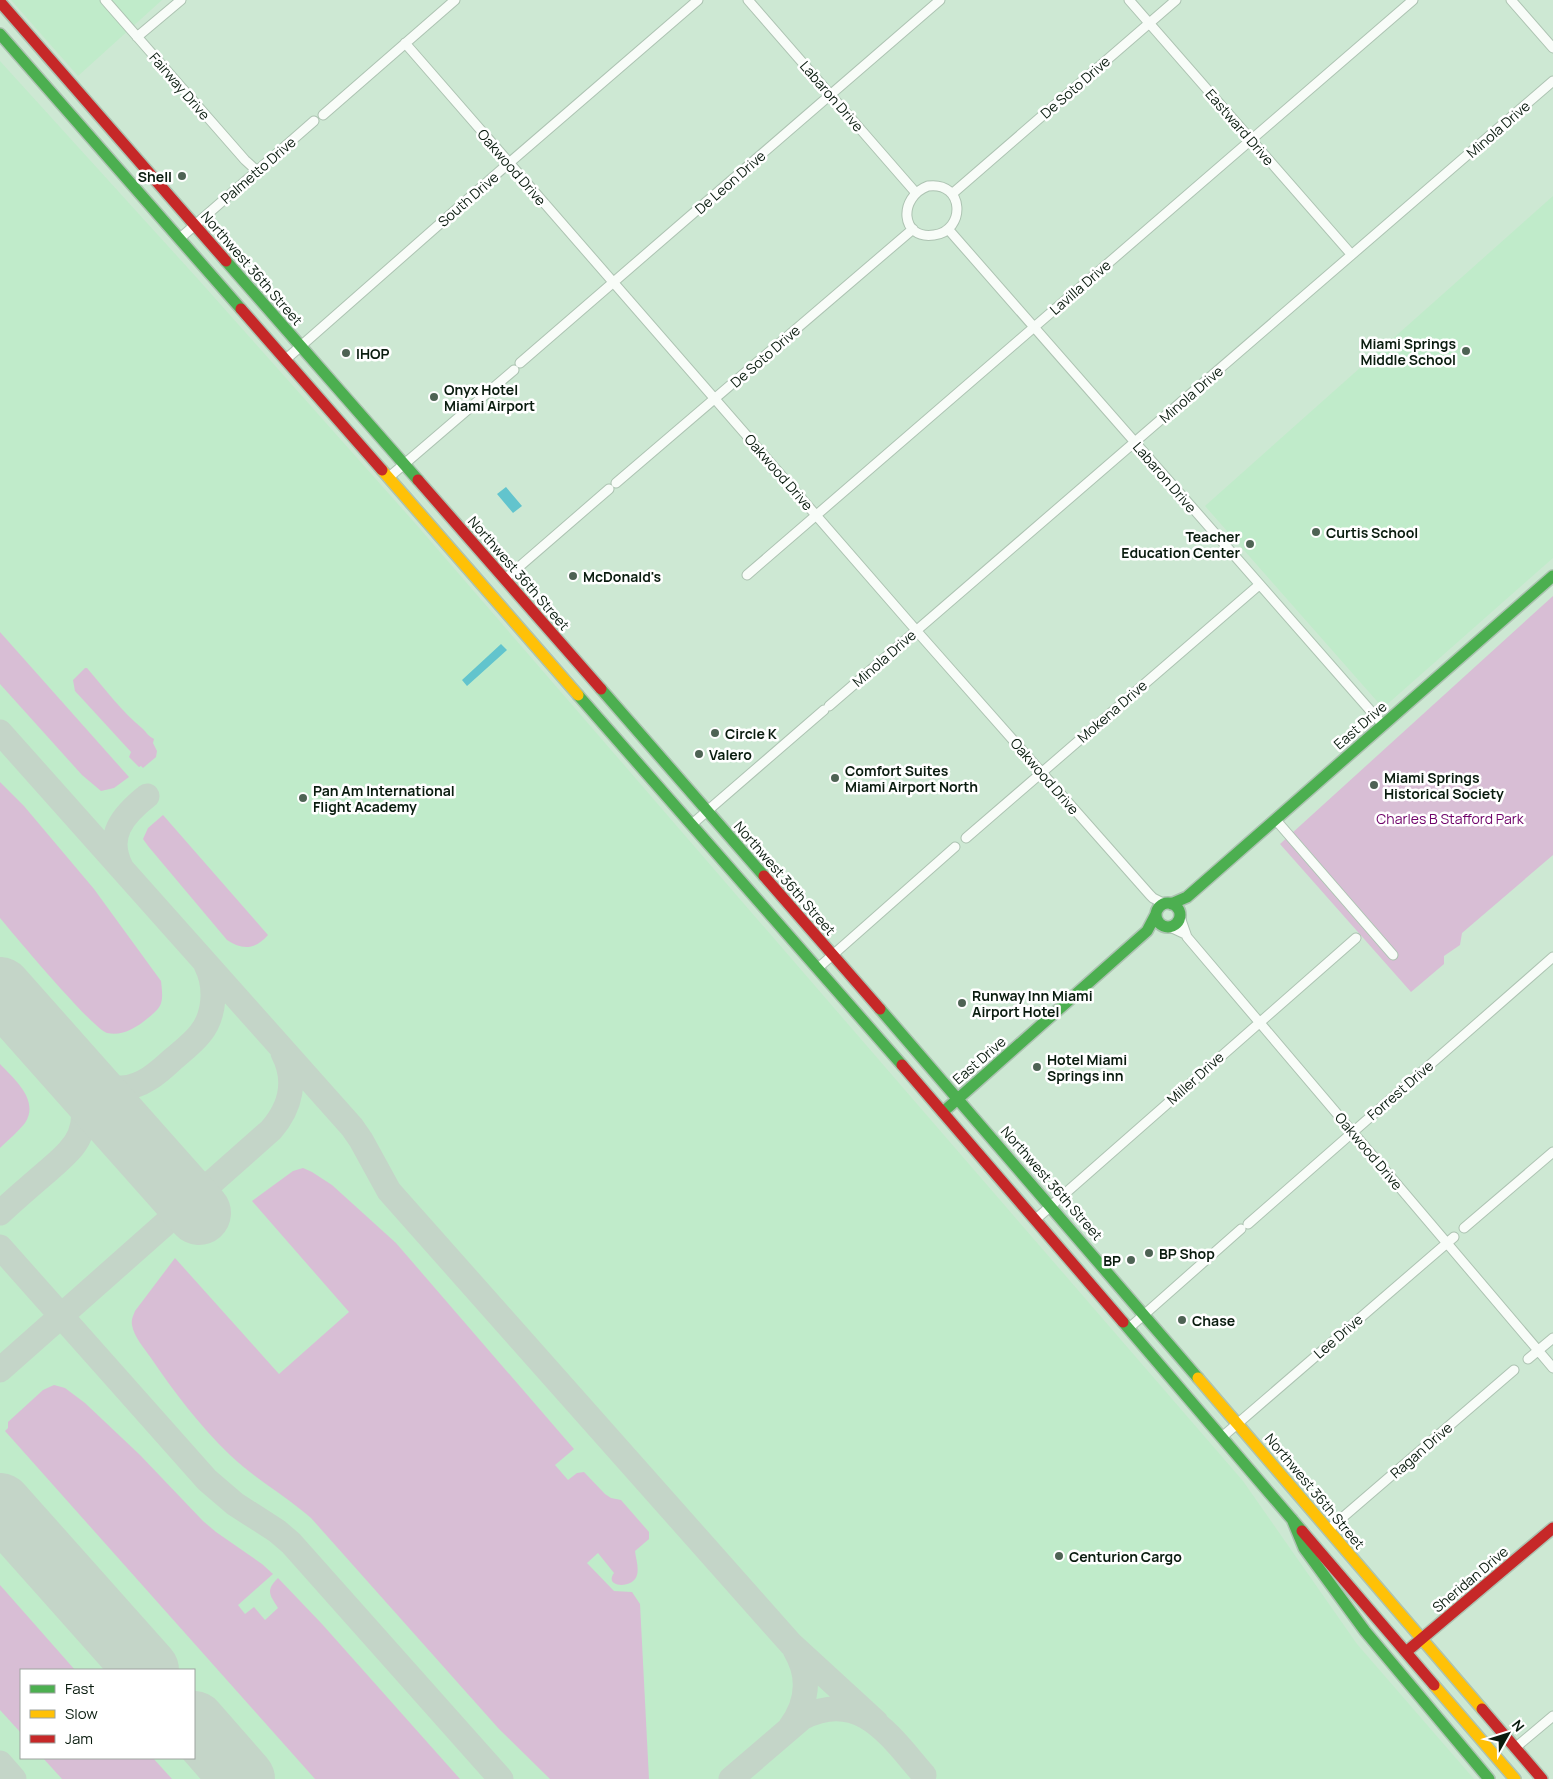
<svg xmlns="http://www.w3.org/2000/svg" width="1553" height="1779" font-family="Manrope,sans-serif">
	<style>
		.built { fill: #c0ebca; fill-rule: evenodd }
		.green { fill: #d8bed5 }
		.water { fill: #62c4cd }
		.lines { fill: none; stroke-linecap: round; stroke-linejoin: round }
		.taxiway { stroke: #c4d5c8; stroke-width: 25 }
		.runway { stroke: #c4d5c8; stroke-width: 64 }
		.street-casing { stroke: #adc3b2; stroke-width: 11 }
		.fast-casing { stroke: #adc3b2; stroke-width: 14 }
		.slow-casing { stroke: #adc3b2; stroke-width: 14 }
		.jam-casing { stroke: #adc3b2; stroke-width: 14 }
		.street { stroke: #f8fcf8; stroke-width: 9 }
		.fast { stroke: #4caf50; stroke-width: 11 }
		.slow { stroke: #ffc107; stroke-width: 11 }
		.jam { stroke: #c62828; stroke-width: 11 }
		.poi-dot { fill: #4e6354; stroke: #fff; stroke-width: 2 }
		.labels { text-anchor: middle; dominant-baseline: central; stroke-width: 5; stroke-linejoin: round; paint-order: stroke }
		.street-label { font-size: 14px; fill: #0a1c0f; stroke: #fff }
		.poi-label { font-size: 14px; font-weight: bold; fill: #0a1c0f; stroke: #fff; text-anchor: start }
		.park-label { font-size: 14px; fill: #6f0269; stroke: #fff }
	</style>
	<rect width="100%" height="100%" fill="#cde8d3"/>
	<path class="built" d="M 11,0 L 162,0 L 78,76 Z
		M 0,61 L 197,278 L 414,522 L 1243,1481 L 1357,1644 L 1474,1779 L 0,1779 ZM 21,1670 L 194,1670 L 194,1758 L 21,1758 Z
		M 1553,196 L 1553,558 L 1383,708 L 1205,506 Z"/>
	<path class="green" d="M 1553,596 L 1553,855 L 1462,933 L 1460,945 L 1444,956 L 1444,964 L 1411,992 L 1280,844 Z
		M 0,632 L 129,777 L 114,788 L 101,791 L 82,775 L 0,684 Z
		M 85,668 L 87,668 C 105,689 122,712 143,729 C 147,733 148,736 154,739 L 153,743 L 157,751 L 156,757 L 143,768 L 141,766 L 139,767 L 129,757 L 131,752 L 75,691 L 73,680 Z
		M 0,782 L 24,806 L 94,889 L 161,981 C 164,1006 162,1007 143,1022 C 132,1030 121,1036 107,1033 C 93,1029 15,936 0,918 Z
		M 163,815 L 268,935 C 255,950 242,950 227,940 L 148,846 L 143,839 L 148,828 Z
		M 0,1064 C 14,1079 40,1100 25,1123 C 18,1132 8,1140 0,1148 Z
		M 303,1168 L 312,1172 L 332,1185 L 396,1243 L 574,1449 L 555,1465 L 568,1480 L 577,1473 L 584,1472 L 605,1494 L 611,1498 L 621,1500 L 649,1532 L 649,1539 L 635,1551 C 636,1559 639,1568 637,1575 C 634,1589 603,1588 614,1573 L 598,1553 L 587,1563 L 614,1591 L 632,1592 L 640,1604 L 649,1779 L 550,1779 L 499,1729 L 311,1518 C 285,1495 255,1479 230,1455 C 200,1426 174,1392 151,1358 C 144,1348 134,1337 132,1325 C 131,1320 133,1316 135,1311 L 175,1258 L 279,1374 L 349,1312 L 252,1201 L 293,1171 Z
		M 54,1385 L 65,1388 L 85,1403 L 140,1455 L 203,1521 L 216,1532 L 262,1564 L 273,1574 L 238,1605 L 245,1614 L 254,1607 L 265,1620 L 278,1608 C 270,1595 265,1591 278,1578 L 322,1624 L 460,1779 L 315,1779 L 5,1431 L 8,1428 L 8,1422 L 43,1390 Z
		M 0,1585 L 75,1670 L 21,1670 L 21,1733 L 0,1710 Z
		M 43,1758 L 153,1758 L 172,1779 L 62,1779 Z"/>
	<path class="water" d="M 506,487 L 522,506 L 513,513 L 497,494 Z
		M 501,644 L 507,650 L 467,686 L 462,680 Z"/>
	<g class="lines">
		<path class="taxiway" d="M 0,732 L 352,1127 L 361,1140 L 389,1191 L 791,1644 L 876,1722
			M 121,867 C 105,836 123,815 147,796
			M 64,1062 C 80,1078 99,1089 122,1088 C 142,1087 158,1073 172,1060 C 181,1052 192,1044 200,1034 C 215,1016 217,986 206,965
			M 0,1213 C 14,1200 29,1187 43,1175 C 52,1167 61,1160 69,1151 C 93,1126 84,1092 67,1066
			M 0,1247 L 207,1480 L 235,1504 L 277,1531 L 291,1543 L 501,1779
			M 0,1370 L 271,1130 C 291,1107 297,1080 283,1053
			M 789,1729 C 808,1704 811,1677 795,1650
			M 0,1763 L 14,1779
			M 731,1779 L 802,1718 C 860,1688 890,1736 924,1775"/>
		<path class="runway" d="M 0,989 L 199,1213
			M 0,1505 L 147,1670
			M 194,1723 L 243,1779"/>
		<g class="street-casing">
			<path id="street" d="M 105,0 L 245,160 L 257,171
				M 748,0 L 916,193
				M 1129,0 L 1351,254
				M 1511,0 L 1553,48
				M 137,37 L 181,0
				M 405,43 L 922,637 L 1150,895 L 1153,898 L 1165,904
				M 323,115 L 455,0
				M 928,186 C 965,181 966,231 934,235 C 900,240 898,197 928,186 Z
				M 952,194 L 1176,0
				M 948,229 L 1383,725
				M 179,239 L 314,121
				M 285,360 L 509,163 L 698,0
				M 520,363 L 940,0
				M 388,478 L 514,370
				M 616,483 L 913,229
				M 747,575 L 1413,0
				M 505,579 L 609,489
				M 829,706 L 1553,81
				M 1275,819 L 1393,955
				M 691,825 L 824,710
				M 966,838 L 1259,585
				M 1180,917 L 1187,937 L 1553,1368
				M 1170,927 L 1185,934
				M 818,968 L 955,847
				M 1036,1219 L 1356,938
				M 1248,1224 L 1553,957
				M 1464,1228 L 1553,1152
				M 1129,1328 L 1241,1229
				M 1528,1359 L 1553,1338
				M 1222,1437 L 1454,1237
				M 1328,1530 L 1514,1370
				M 1515,1748 L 1553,1716"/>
		</g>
		<g class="fast-casing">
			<path id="fast" d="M 0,34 L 241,309
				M 226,261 L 418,480
				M 601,689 L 764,876
				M 578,695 L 902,1065
				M1156 915a12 12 0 1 1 24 0a12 12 0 1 1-24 0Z
				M 1171,904 L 1187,897 L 1553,576
				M 880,1009 L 1198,1378
				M 943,1112 L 1147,931 L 1156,914
				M 1123,1322 L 1302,1531
				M 1292,1519 L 1304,1548 L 1365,1631 L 1489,1779"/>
		</g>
		<g class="slow-casing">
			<path id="slow" d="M 382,470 L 578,695
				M 1198,1378 L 1482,1709
				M 1434,1685 L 1515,1779"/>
		</g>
		<g class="jam-casing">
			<path id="jam" d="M 0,2 L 226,261
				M 241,309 L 382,470
				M 418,480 L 601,689
				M 764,876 L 880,1009
				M 902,1065 L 1123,1322
				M 1302,1531 L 1434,1685
				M 1406,1652 L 1553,1528
				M 1482,1709 L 1542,1779"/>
		</g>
		<use href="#street" class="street"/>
		<use href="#fast" class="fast"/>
		<use href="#slow" class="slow"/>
		<use href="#jam" class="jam"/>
	</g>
	<g class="poi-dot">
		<circle cx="182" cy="176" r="5"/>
		<circle cx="1466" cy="351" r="5"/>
		<circle cx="346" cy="353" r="5"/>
		<circle cx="434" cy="397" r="5"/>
		<circle cx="1316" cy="532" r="5"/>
		<circle cx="1250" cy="544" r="5"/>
		<circle cx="573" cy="576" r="5"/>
		<circle cx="715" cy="733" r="5"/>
		<circle cx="699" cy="754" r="5"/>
		<circle cx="835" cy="778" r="5"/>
		<circle cx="1374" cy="785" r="5"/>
		<circle cx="303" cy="798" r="5"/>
		<circle cx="962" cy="1003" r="5"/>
		<circle cx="1037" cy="1067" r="5"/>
		<circle cx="1149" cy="1253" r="5"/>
		<circle cx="1131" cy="1260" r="5"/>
		<circle cx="1182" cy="1320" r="5"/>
		<circle cx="1059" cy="1556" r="5"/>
	</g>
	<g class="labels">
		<g class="street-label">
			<text transform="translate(180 86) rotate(49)">Fairway Drive</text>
			<text transform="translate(1075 87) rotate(-41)">De Soto Drive</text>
			<text transform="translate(832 96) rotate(49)">Labaron Drive</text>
			<text transform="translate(1240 127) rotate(49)">Eastward Drive</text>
			<text transform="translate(1498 129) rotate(-41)">Minola Drive</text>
			<text transform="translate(512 167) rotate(49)">Oakwood Drive</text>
			<text transform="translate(258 170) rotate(-41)">Palmetto Drive</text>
			<text transform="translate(730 182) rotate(-41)">De Leon Drive</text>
			<text transform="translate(468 199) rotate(-41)">South Drive</text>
			<text transform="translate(252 268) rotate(49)">Northwest 36th Street</text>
			<text transform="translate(1080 287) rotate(-41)">Lavilla Drive</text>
			<text transform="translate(765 356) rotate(-41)">De Soto Drive</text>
			<text transform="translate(1191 394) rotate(-41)">Minola Drive</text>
			<text transform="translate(779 472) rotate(49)">Oakwood Drive</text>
			<text transform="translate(1165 477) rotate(49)">Labaron Drive</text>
			<text transform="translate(519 573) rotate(49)">Northwest 36th Street</text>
			<text transform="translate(884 658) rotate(-41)">Minola Drive</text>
			<text transform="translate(1112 711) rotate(-41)">Mokena Drive</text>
			<text transform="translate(1360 725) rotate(-41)">East Drive</text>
			<text transform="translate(1045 776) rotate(49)">Oakwood Drive</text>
			<text transform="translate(785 878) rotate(49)">Northwest 36th Street</text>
			<text transform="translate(979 1060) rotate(-41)">East Drive</text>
			<text transform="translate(1195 1078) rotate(-42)">Miller Drive</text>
			<text transform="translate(1400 1090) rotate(-41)">Forrest Drive</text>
			<text transform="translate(1369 1151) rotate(50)">Oakwood Drive</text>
			<text transform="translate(1052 1183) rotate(49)">Northwest 36th Street</text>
			<text transform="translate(1338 1336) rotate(-41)">Lee Drive</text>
			<text transform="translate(1421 1450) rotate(-41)">Ragan Drive</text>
			<text transform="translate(1315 1491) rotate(50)">Northwest 36th Street</text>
			<text transform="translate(1470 1579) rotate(-40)">Sheridan Drive</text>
		</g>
		<g class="poi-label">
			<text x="172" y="176" text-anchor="end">Shell</text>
			<text x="1456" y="343" text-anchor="end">Miami Springs<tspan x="1456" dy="16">Middle School</tspan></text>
			<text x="356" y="353">IHOP</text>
			<text x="444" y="389">Onyx Hotel<tspan x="444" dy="16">Miami Airport</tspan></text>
			<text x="1326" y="532">Curtis School</text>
			<text x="1240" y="536" text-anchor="end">Teacher<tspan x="1240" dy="16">Education Center</tspan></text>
			<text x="583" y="576">McDonald's</text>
			<text x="725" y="733">Circle K</text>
			<text x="709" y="754">Valero</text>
			<text x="845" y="770">Comfort Suites<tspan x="845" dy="16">Miami Airport North</tspan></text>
			<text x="1384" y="777">Miami Springs<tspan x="1384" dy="16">Historical Society</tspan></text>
			<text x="313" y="790">Pan Am International<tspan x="313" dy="16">Flight Academy</tspan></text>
			<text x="972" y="995">Runway Inn Miami<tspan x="972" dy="16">Airport Hotel</tspan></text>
			<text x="1047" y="1059">Hotel Miami<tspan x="1047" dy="16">Springs inn</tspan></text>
			<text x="1159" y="1253">BP Shop</text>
			<text x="1121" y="1260" text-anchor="end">BP</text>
			<text x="1192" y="1320">Chase</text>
			<text x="1069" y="1556">Centurion Cargo</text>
		</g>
		<g class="park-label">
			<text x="1450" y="818">Charles B Stafford Park</text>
		</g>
	</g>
	<rect x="20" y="1669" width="175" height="90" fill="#ffffff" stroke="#9da49f"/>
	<rect x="30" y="1685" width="25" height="8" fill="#4caf50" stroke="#9da49f"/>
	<text x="65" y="1694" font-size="15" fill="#0a1c0f">Fast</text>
	<rect x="30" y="1710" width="25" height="8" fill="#ffc107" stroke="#9da49f"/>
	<text x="65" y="1719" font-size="15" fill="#0a1c0f">Slow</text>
	<rect x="30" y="1735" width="25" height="8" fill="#c62828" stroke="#9da49f"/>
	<text x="65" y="1744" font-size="15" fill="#0a1c0f">Jam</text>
	<g transform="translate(1508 1734) rotate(51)" stroke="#ffffff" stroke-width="4" paint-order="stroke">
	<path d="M0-4L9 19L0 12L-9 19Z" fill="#0a1c0f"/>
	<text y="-8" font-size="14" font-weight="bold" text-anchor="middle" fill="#0a1c0f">N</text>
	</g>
</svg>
